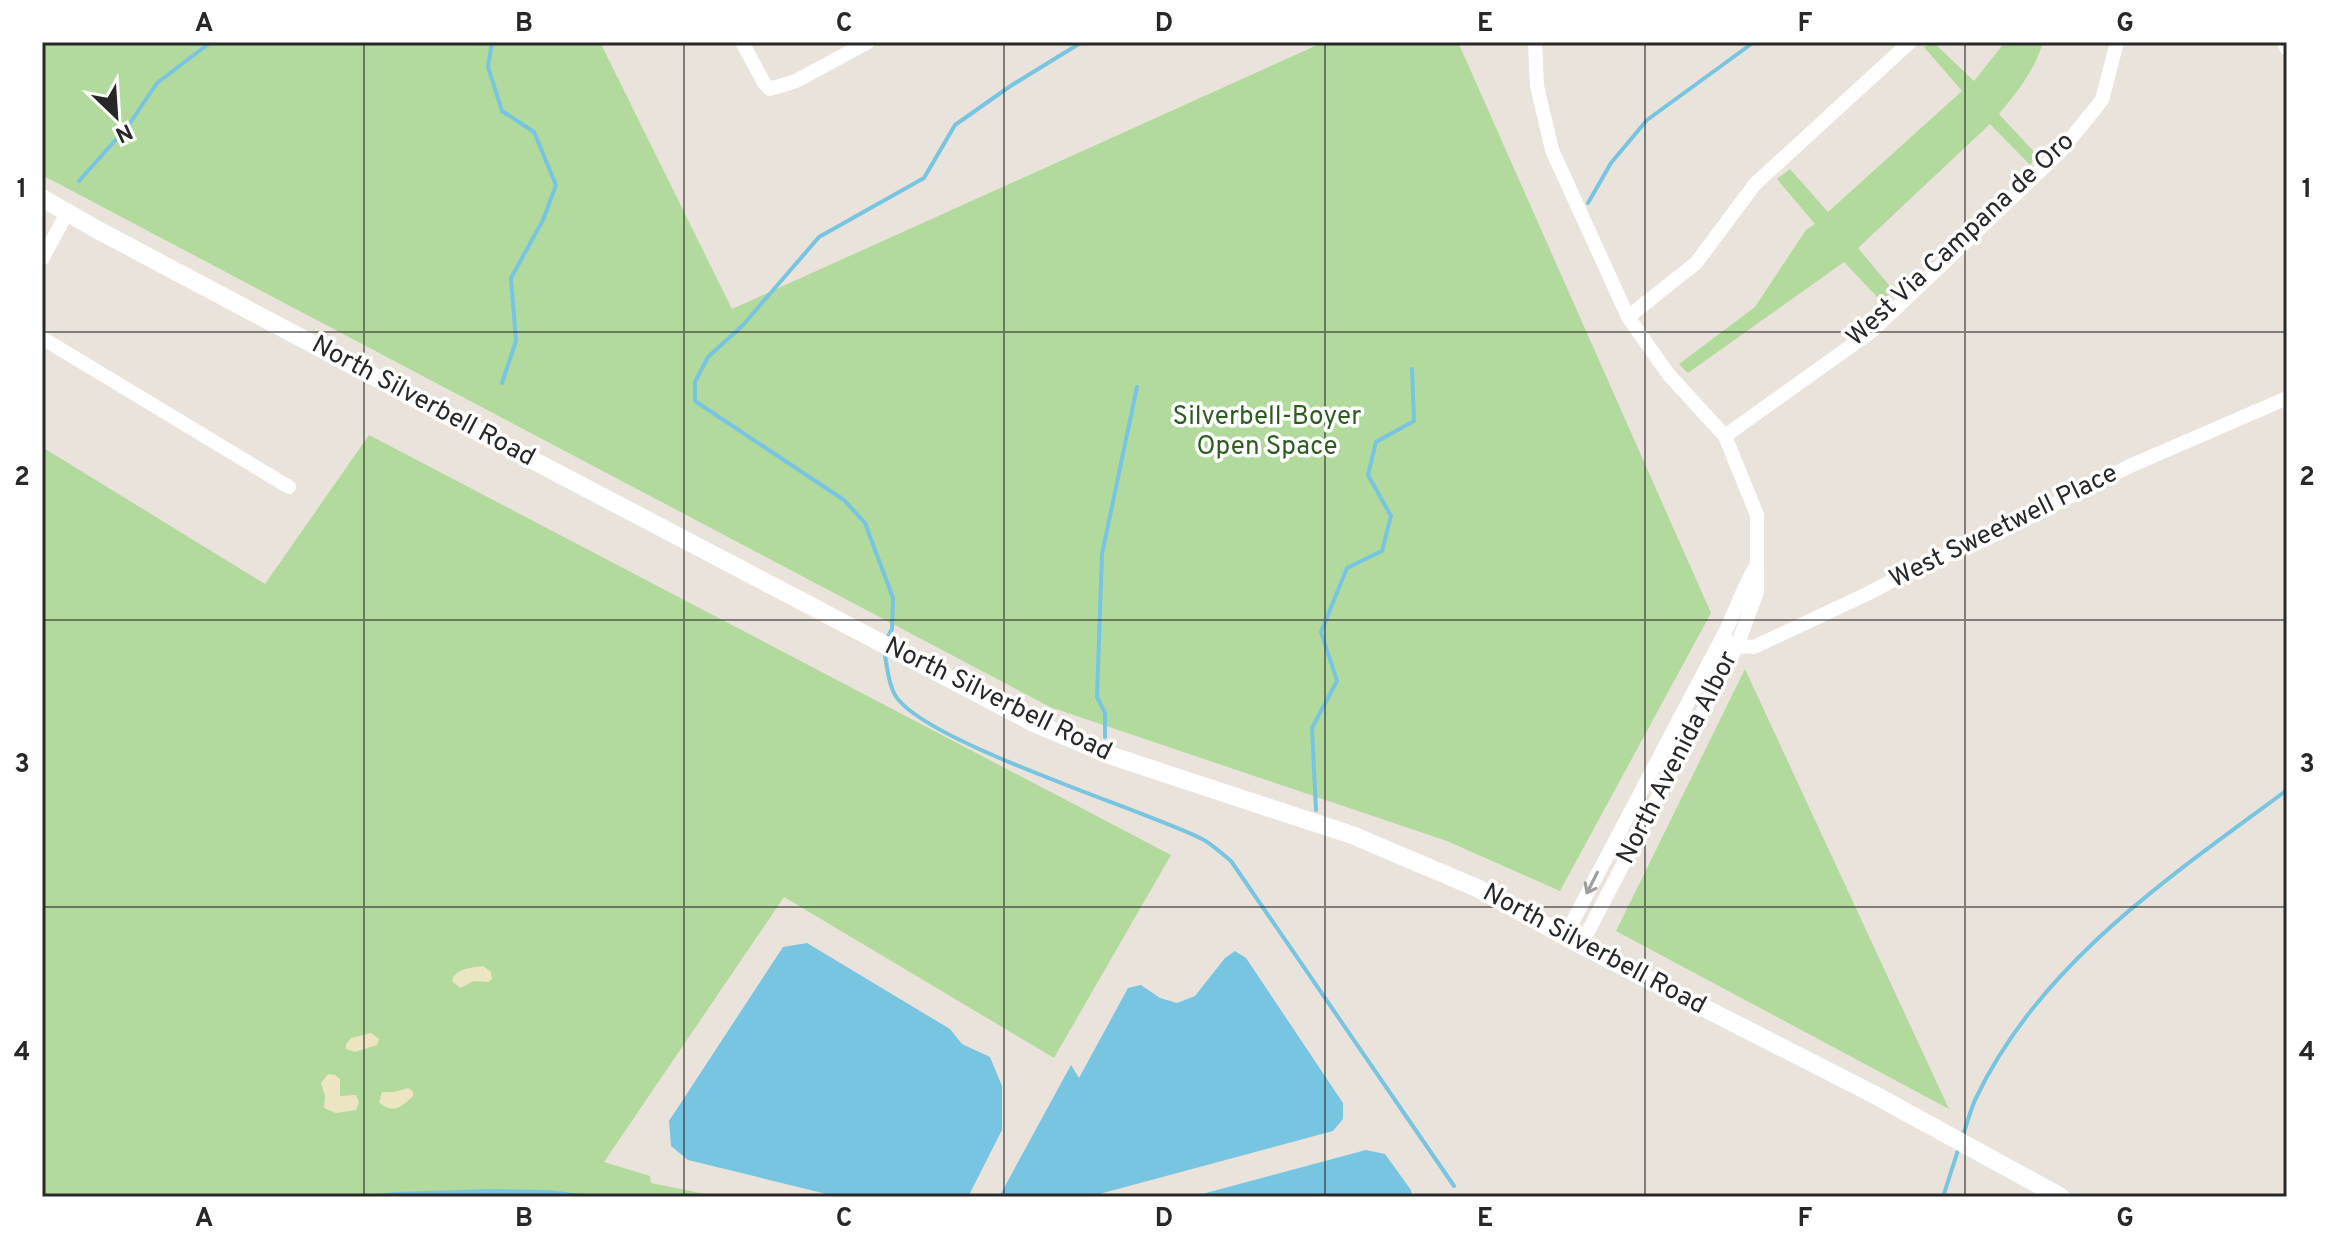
<svg xmlns="http://www.w3.org/2000/svg" width="2329" height="1239" font-family="Overpass,sans-serif">
	<style>
		.green { fill: #b2da9d }
		.sand { fill: #ebe5c1 }
		.water { fill: #78c5e1 }
		.lines { fill: none; stroke-linecap: round; stroke-linejoin: round }
		.stream { stroke: #78c5e1; stroke-width: 4 }
		.street { stroke: #fff; stroke-width: 14 }
		.secondary { stroke: #fff; stroke-width: 18 }
		.oneway { stroke: #9e9e9e }
		.grid { fill: none; stroke: #282828; stroke-width: 2; stroke-opacity: 0.55 }
		.labels { text-anchor: middle; dominant-baseline: central; stroke-width: 7; stroke-linejoin: round; paint-order: stroke }
		.street-label { font-size: 26px; fill: #282828; stroke: #fff }
		.park-label { font-size: 26px; fill: #2d5d20; stroke: #fff }
		.neatline { fill: none; stroke: #282828; stroke-width: 3 }
		.grid-label { font-size: 26px; text-anchor: middle; font-weight: bold; fill: #282828 }
	</style>
	<rect width="100%" height="100%" fill="#e9e3db"/>
	<path class="green" d="M 42,42 L 600,42 L 732,309 L 1324,42 L 1458,42 L 1711,613 L 1560,891 L 1447,841 L 1050,707 L 42,175 Z
		M 1933,42 L 1974,81 L 2005,42 L 2043,42 C 2035,70 2017,92 1999,114 L 2038,156 L 2030,165 L 1990,124 L 1858,248 L 1894,291 L 1881,301 L 1844,262 L 1688,373 L 1679,364 L 1755,307 L 1806,230 L 1815,224 L 1777,179 L 1790,169 L 1828,212 L 1962,91 L 1924,47 Z
		M 369,435 L 1171,855 L 1054,1058 L 784,897 L 604,1162 L 650,1176 L 651,1183 L 720,1197 L 42,1197 L 42,447 L 265,584 Z
		M 1745,669 L 1949,1109 L 1616,931 Z"/>
	<path class="sand" d="M 483,966 L 491,972 L 492,979 L 488,982 L 474,981 L 460,988 L 452,981 C 455,968 471,968 483,966 Z
		M 371,1033 L 379,1039 L 377,1045 L 355,1052 L 346,1049 L 346,1044 L 351,1038 Z
		M 328,1074 L 335,1075 L 340,1079 L 340,1096 L 356,1095 L 359,1102 L 356,1110 L 336,1113 L 324,1108 L 325,1096 L 321,1083 Z
		M 408,1088 L 413,1091 L 413,1096 C 402,1107 392,1115 379,1102 L 382,1092 L 394,1092 Z"/>
	<path class="water" d="M 807,943 L 950,1029 L 962,1044 L 990,1057 L 1002,1086 L 1002,1130 L 968,1197 L 839,1197 L 688,1160 L 671,1146 L 669,1121 L 783,947 Z
		M 1235,951 L 1246,958 L 1343,1103 L 1343,1119 L 1333,1131 L 1088,1197 L 999,1197 L 1071,1065 L 1079,1078 L 1128,988 L 1141,985 L 1160,998 L 1177,1003 L 1195,996 L 1225,958 Z
		M 1366,1150 L 1385,1154 L 1411,1190 L 1412,1197 L 1191,1197 Z
		M 489,1189 L 549,1190 L 607,1197 L 351,1197 L 396,1192 Z"/>
	<g class="lines">
		<path class="stream" d="M 492,42 L 488,67 L 502,111 L 534,132 L 556,185 L 543,220 L 511,278 L 516,341 L 502,383
			M 79,181 L 128,126 L 157,83 L 211,42
			M 1588,203 L 1611,163 L 1647,120 L 1754,42
			M 886,640 L 892,629 L 893,598 L 865,523 L 844,500 L 695,401 L 695,382 L 708,357 L 743,325 L 819,237 L 924,178 L 955,125 L 1009,87 L 1082,42
			M 884,651 C 887,664 888,682 894,693 C 916,740 1145,810 1202,839 C 1212,844 1222,854 1231,861 L 1454,1186
			M 1105,737 L 1105,713 L 1097,697 L 1102,554 L 1137,387
			M 1316,810 L 1312,728 L 1337,681 L 1321,632 L 1347,568 L 1382,551 L 1391,516 L 1368,475 L 1376,442 L 1414,421 L 1412,369
			M 1962,1138 C 1967,1125 1970,1110 1976,1098 C 2041,962 2170,877 2287,790
			M 1943,1197 L 1959,1147"/>
		<path class="street" d="M 742,42 L 764,83 L 770,89 L 796,81 L 868,42
			M 1535,42 L 1537,86 L 1552,150 L 1628,317 L 1669,375 L 1725,436 L 1757,515 L 1757,592 L 1737,646 L 1581,945
			M 2284,42 L 2287,49
			M 42,259 L 67,213
			M 1628,317 L 1696,263 L 1755,184 L 1910,42
			M 42,338 L 289,487
			M 1725,436 L 1872,331 L 2059,153 L 2102,100 L 2117,42
			M 1722,638 L 1737,646 L 1754,647 L 1867,594 L 1922,565 L 1986,539 L 2130,466 L 2287,398
			M 1565,936 L 1722,638 C 1735,614 1742,589 1756,566"/>
		<path class="secondary" d="M 42,198 L 96,229 L 418,400 L 1036,724 L 1112,756 L 1352,835 L 1477,888 L 1581,945 L 1875,1095 L 2061,1197"/>
	</g>
	<defs><path id="oneway-shaft" d="M-6 0H5M1.5-3L5.5 0L1.5 3" fill="none" stroke-width="1.6" stroke-linecap="round" stroke-linejoin="round" transform="scale(2)"/></defs>
	<use class="oneway" href="#oneway-shaft" transform="translate(1592 883) rotate(117)"/>
	<path class="grid" d="M 364,42 L 364,1197M 684,42 L 684,1197M 1004,42 L 1004,1197M 1325,42 L 1325,1197M 1645,42 L 1645,1197M 1965,42 L 1965,1197M 42,332 L 2287,332M 42,620 L 2287,620M 42,907 L 2287,907"/>
	<g class="labels">
		<g class="street-label">
			<text transform="translate(1961 240) rotate(-43)">West Via Campana de Oro</text>
			<text transform="translate(423 402) rotate(28)">North Silverbell Road</text>
			<text transform="translate(2004 527) rotate(-26)">West Sweetwell Place</text>
			<text transform="translate(998 700) rotate(26)">North Silverbell Road</text>
			<text transform="translate(1678 758) rotate(-63)">North Avenida Albor</text>
			<text transform="translate(1594 950) rotate(28)">North Silverbell Road</text>
		</g>
		<g class="park-label">
			<text x="1267" y="417">Silverbell-Boyer<tspan x="1267" dy="30">Open Space</tspan></text>
		</g>
	</g>
	<rect width="2329" height="1239" fill="none" stroke="#ffffff" stroke-width="88"/>
	<g transform="translate(116 116) rotate(155)" stroke="#ffffff" stroke-width="6" paint-order="stroke">
	<path d="M0-6L14 30L0 20L-14 30Z" fill="#282828"/>
	<text y="-12" font-size="22" font-weight="bold" text-anchor="middle" fill="#282828">N</text>
	</g>
	<rect x="44" y="44" width="2241" height="1151" class="neatline"/>
	<g class="grid-label">
		<text x="204" y="31">A</text>
		<text x="524" y="31">B</text>
		<text x="844" y="31">C</text>
		<text x="1164" y="31">D</text>
		<text x="1485" y="31">E</text>
		<text x="1805" y="31">F</text>
		<text x="2125" y="31">G</text>
		<text x="22" y="197">1</text>
		<text x="2307" y="197">1</text>
		<text x="22" y="485">2</text>
		<text x="2307" y="485">2</text>
		<text x="22" y="772">3</text>
		<text x="2307" y="772">3</text>
		<text x="22" y="1060">4</text>
		<text x="2307" y="1060">4</text>
		<text x="204" y="1226">A</text>
		<text x="524" y="1226">B</text>
		<text x="844" y="1226">C</text>
		<text x="1164" y="1226">D</text>
		<text x="1485" y="1226">E</text>
		<text x="1805" y="1226">F</text>
		<text x="2125" y="1226">G</text>
	</g>
</svg>
